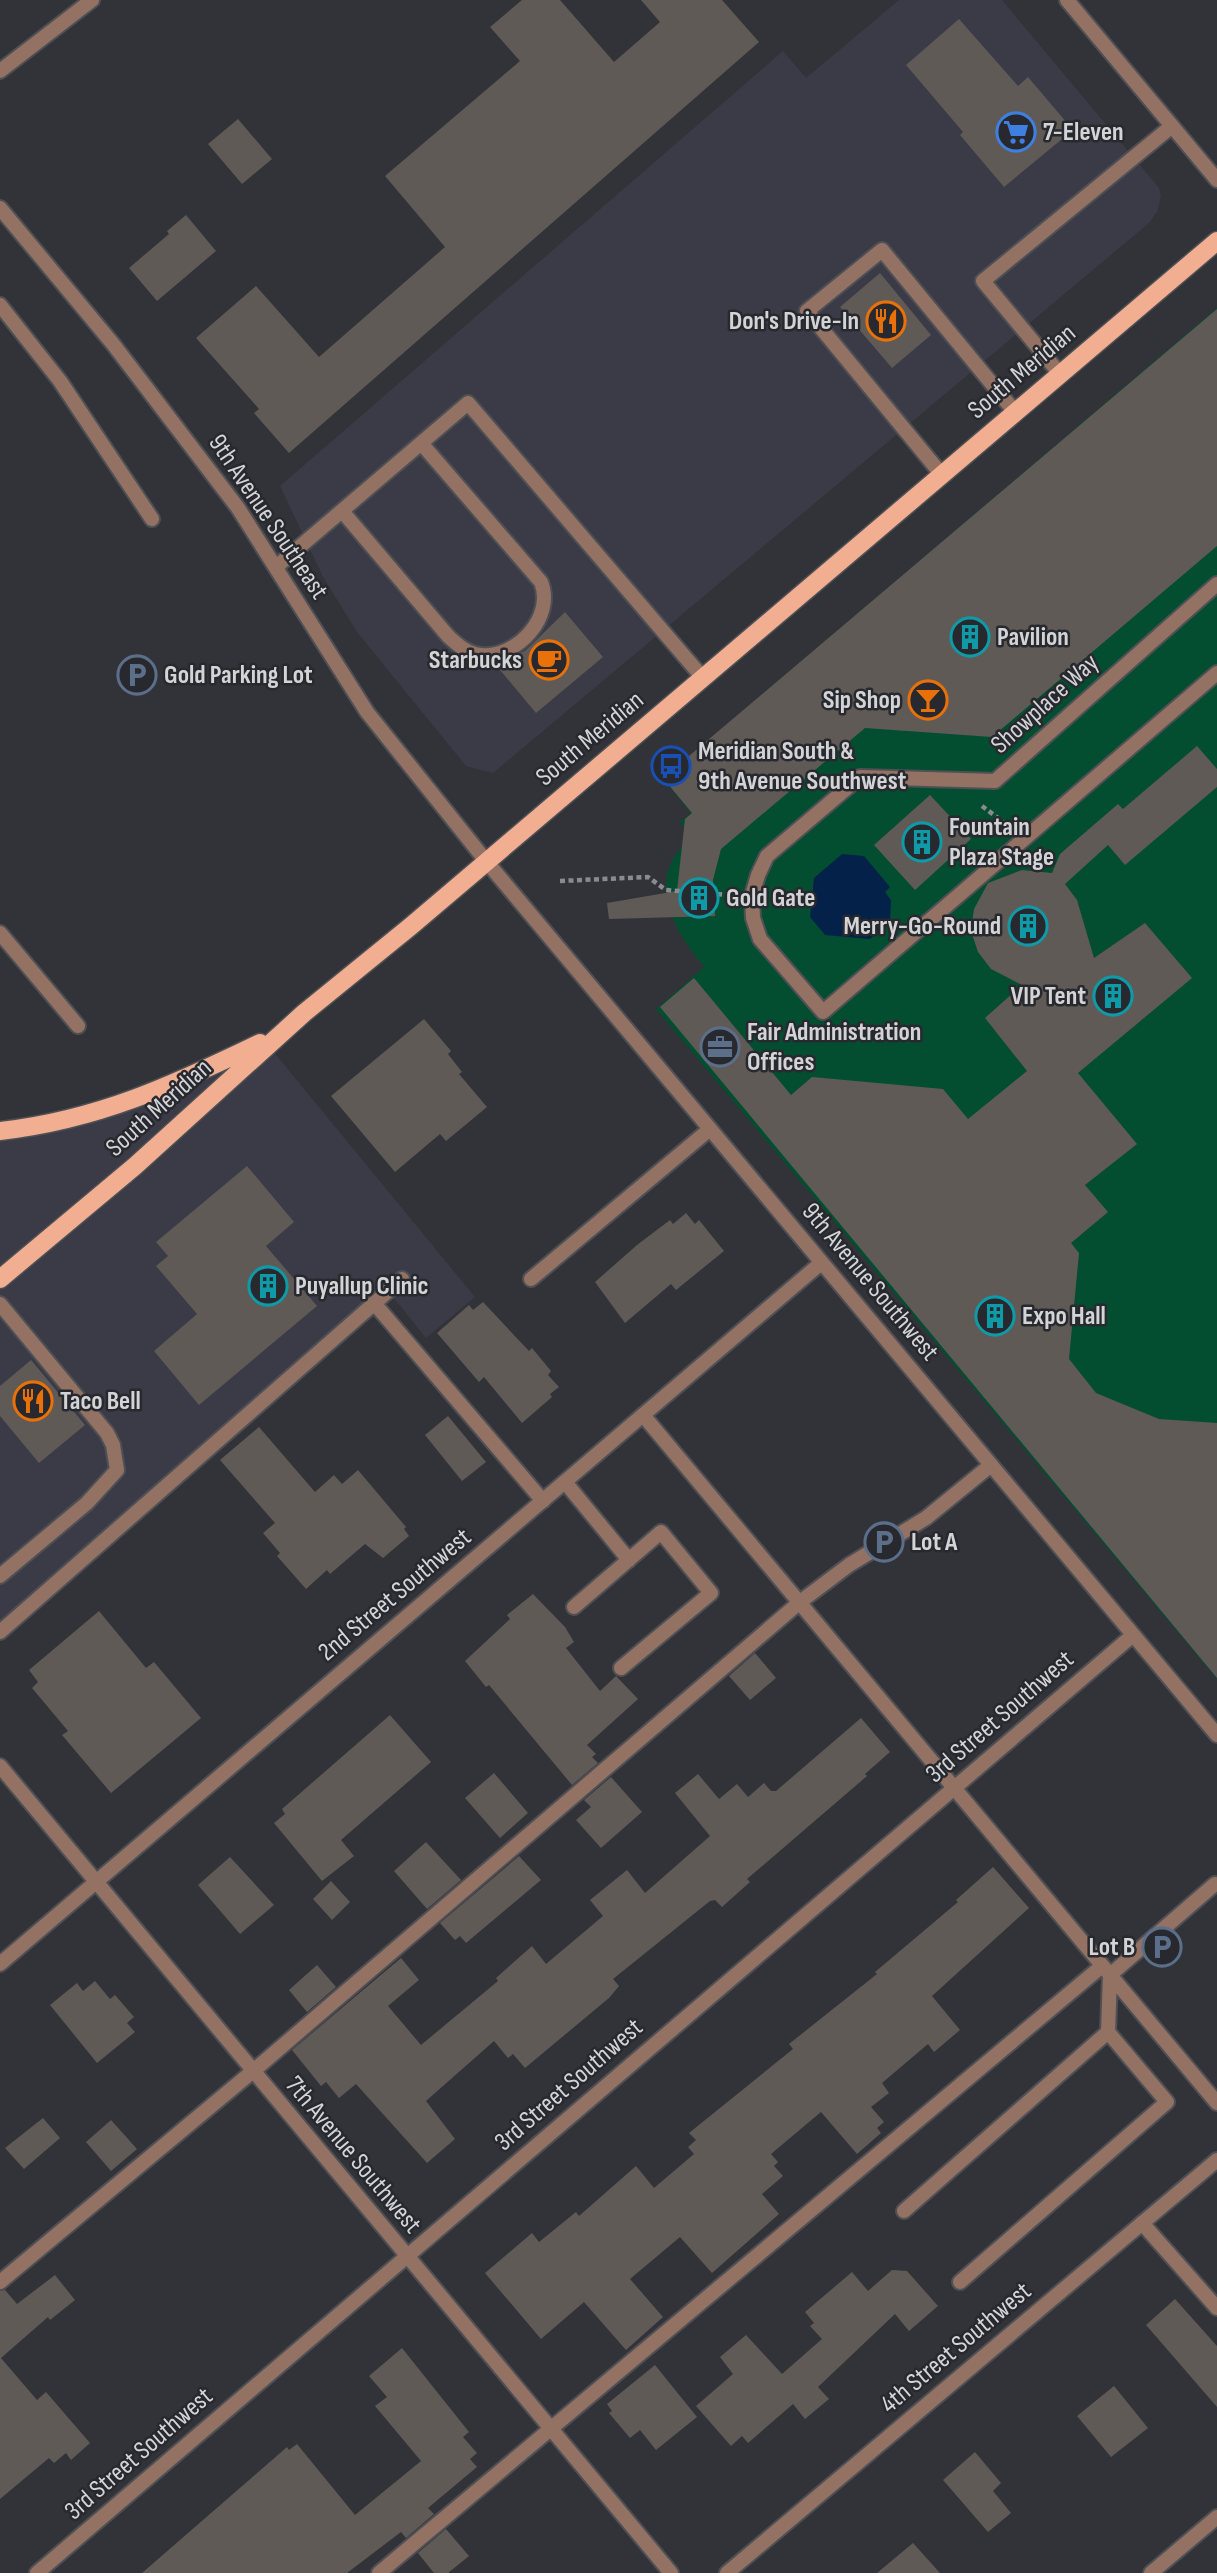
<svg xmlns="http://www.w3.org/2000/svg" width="1217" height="2573" font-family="'Sofia Sans Condensed',sans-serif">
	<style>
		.built { fill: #3a3b46 }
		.green { fill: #034e31 }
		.water { fill: #04214a }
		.building { fill: #5f5a56 }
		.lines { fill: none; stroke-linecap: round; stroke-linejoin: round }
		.service-casing { stroke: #4f5055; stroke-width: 18 }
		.pedestrian-casing { stroke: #4f5055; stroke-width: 18 }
		.minor-casing { stroke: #4f5055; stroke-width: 18 }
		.tertiary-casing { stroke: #4f5055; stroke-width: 18 }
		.primary-casing { stroke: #4f5055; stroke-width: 21 }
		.path { stroke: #8b8b8f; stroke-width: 4.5; stroke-dasharray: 5 3.5; stroke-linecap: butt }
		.service { stroke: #937263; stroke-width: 14 }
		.pedestrian { stroke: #937263; stroke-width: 14 }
		.minor { stroke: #937263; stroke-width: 14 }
		.tertiary { stroke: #937263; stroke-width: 14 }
		.primary { stroke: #f1ae90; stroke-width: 18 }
		.labels { text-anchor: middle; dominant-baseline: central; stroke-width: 5; stroke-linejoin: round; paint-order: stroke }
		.poi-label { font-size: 26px; font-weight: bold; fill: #d4d4d7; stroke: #28292e; text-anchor: start }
		.street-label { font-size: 26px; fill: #d4d4d7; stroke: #28292e }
	</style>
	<rect width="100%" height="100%" fill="#323338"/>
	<path class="built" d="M 899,0 L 1002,0 L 1159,188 L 1161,197 L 1157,212 L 1149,223 L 493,773 L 466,766 L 357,632 L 323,577 L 280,486 L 783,51 L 806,78 Z
		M 268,1045 L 475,1297 L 426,1338 L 385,1287 L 0,1631 L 0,1131 L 23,1128 Z"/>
	<path class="green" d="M 1217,308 L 1217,1679 L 656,1009 L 704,967 C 672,928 643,878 692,837 L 680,822 L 691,813 L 663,779 Z"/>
	<path class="water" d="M 842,854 L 864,856 L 890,887 L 885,892 L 891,900 L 890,922 L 870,939 L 825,935 L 810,917 L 814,878 Z"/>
	<path class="building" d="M 522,0 L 560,0 L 614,62 L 660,22 L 641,0 L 722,0 L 759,42 L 289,453 L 254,413 L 259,409 L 196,338 L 256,286 L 319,357 L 445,247 L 385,176 L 520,61 L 490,27 Z
		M 959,19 L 1018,86 L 1028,77 L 1073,130 L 1004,187 L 960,135 L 963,132 L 906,65 Z
		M 238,119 L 272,159 L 242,184 L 208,144 Z
		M 186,215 L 216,251 L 157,301 L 129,268 L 169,234 L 167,231 Z
		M 880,273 L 931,335 L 892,368 L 840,307 Z
		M 1217,309 L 1217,546 L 992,737 L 865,728 L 721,849 L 713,880 L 715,916 L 609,919 L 607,903 L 677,891 L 685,819 L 692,813 L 663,778 Z
		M 565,612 L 603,657 L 536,713 L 495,664 L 525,651 Z
		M 1197,746 L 1217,769 L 1217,787 L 1125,865 L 1108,845 L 1065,884 L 1077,900 L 1094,958 L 1145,923 L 1192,978 L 1078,1073 L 1137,1144 L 1085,1185 L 1108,1212 L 1071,1243 L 1079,1253 L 1069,1359 L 1096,1393 L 1159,1419 L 1217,1423 L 1217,1678 L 660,1007 L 694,978 L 791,1095 L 812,1077 L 943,1089 L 968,1119 L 1027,1071 L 985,1018 L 1022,985 L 991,969 L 978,952 L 971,931 L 974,909 L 988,883 L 1022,870 L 1052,873 L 1060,854 L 1118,804 L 1123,809 Z
		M 930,795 L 971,839 L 915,890 L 874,845 Z
		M 424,1019 L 451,1051 L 448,1054 L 462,1072 L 459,1074 L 487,1107 L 446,1141 L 440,1134 L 395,1172 L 331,1096 Z
		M 247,1166 L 294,1222 L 266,1246 L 317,1306 L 199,1405 L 154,1351 L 197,1314 L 156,1266 L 168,1256 L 156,1242 Z
		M 686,1213 L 695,1224 L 699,1220 L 724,1251 L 676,1290 L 671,1284 L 625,1323 L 595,1282 L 637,1245 L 670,1220 L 673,1224 Z
		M 483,1302 L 529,1351 L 532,1348 L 551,1371 L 548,1375 L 559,1387 L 550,1394 L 552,1397 L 522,1423 L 484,1377 L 479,1382 L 437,1333 L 469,1305 L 473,1310 Z
		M 31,1360 L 85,1425 L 39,1463 L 0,1416 L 0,1386 Z
		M 448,1416 L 486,1462 L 462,1481 L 425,1435 Z
		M 259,1427 L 315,1492 L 334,1475 L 342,1484 L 358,1470 L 406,1527 L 404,1529 L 409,1536 L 383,1558 L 365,1544 L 330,1574 L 327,1570 L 306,1589 L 277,1556 L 280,1553 L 263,1533 L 275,1523 L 220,1460 Z
		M 533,1594 L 565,1627 L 574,1642 L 566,1648 L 600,1691 L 616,1676 L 638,1699 L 587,1745 L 596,1754 L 592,1757 L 598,1763 L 572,1785 L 489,1685 L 486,1687 L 465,1661 L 510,1619 L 507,1615 Z
		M 99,1611 L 146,1668 L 154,1662 L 201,1718 L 111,1793 L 62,1735 L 68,1731 L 32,1688 L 38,1682 L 29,1670 Z
		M 755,1653 L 776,1678 L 750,1700 L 729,1676 Z
		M 390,1715 L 431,1762 L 341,1840 L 354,1856 L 322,1881 L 274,1823 L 285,1814 L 282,1809 Z
		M 861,1718 L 890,1752 L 865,1774 L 867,1776 L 747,1879 L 750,1882 L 722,1907 L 715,1900 L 710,1901 L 613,1979 L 619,1986 L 609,1998 L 525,2068 L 513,2054 L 508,2058 L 494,2041 L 426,2101 L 455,2139 L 427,2163 L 356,2084 L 339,2098 L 326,2082 L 321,2086 L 292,2050 L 401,1958 L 419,1980 L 388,2006 L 421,2045 L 498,1981 L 496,1978 L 532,1946 L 546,1964 L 603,1916 L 590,1900 L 627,1870 L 645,1893 L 710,1836 L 675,1793 L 698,1774 L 719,1799 L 737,1784 L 748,1797 L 764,1783 L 771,1791 L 776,1791 Z
		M 494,1773 L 528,1813 L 500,1838 L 465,1798 Z
		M 611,1777 L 642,1812 L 601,1848 L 576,1820 L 591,1807 L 584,1800 Z
		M 426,1842 L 461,1880 L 427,1909 L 394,1871 Z
		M 519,1856 L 541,1880 L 466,1943 L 460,1936 L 455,1940 L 440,1923 Z
		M 230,1857 L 274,1905 L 240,1934 L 198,1885 Z
		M 993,1867 L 1029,1908 L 932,1996 L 960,2030 L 934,2052 L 928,2044 L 882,2083 L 889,2093 L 871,2107 L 884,2122 L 877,2128 L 881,2133 L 857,2154 L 821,2112 L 771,2154 L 778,2162 L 774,2166 L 783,2176 L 762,2194 L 779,2214 L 712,2273 L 680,2237 L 630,2279 L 663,2317 L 626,2350 L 584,2302 L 541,2339 L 485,2273 L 532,2233 L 539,2242 L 576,2212 L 579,2216 L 636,2166 L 654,2188 L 694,2154 L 688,2147 L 696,2140 L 689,2133 L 793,2049 L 789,2044 L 877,1974 L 875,1972 L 958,1902 L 956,1900 Z
		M 331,1881 L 350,1902 L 332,1920 L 313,1899 Z
		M 317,1965 L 336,1987 L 307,2012 L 289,1990 Z
		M 95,1981 L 110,1999 L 115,1995 L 134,2017 L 127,2023 L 135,2032 L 97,2063 L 50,2005 L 77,1983 L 83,1991 Z
		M 43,2118 L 60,2138 L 24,2169 L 5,2148 Z
		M 111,2120 L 137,2149 L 111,2171 L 86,2142 Z
		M 892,2270 L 907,2271 L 938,2306 L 909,2331 L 895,2314 L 818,2387 L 829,2399 L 805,2419 L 793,2404 L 748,2443 L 742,2436 L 731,2446 L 696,2406 L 733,2374 L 720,2357 L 746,2335 L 782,2374 L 822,2339 L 810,2326 L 814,2323 L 805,2312 L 852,2272 L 868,2291 Z
		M 55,2275 L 75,2300 L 50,2320 L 48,2317 L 1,2358 L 37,2400 L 46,2392 L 90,2443 L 71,2460 L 66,2453 L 54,2463 L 49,2458 L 0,2499 L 0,2291 L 5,2290 L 17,2304 Z
		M 1175,2299 L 1217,2346 L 1217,2407 L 1146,2325 Z
		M 402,2348 L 469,2432 L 463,2437 L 477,2453 L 470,2459 L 477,2467 L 428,2508 L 434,2514 L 406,2538 L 401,2532 L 347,2573 L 142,2573 L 287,2447 L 289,2450 L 297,2444 L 355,2515 L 421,2461 L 375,2406 L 387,2397 L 369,2376 Z
		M 655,2365 L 697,2417 L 656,2450 L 640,2430 L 630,2438 L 609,2413 L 612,2411 L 607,2404 Z
		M 1114,2386 L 1148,2428 L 1111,2457 L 1077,2416 Z
		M 975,2452 L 1001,2483 L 993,2491 L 1011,2513 L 988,2532 L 943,2480 Z
		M 446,2529 L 469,2556 L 448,2573 L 434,2573 L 418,2553 Z
		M 913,2543 L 940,2573 L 877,2573 Z"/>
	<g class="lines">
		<g class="service-casing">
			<path id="service" d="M 0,71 L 92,0
				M 0,305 L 60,381 L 152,519
				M 1060,374 L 983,281 L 1172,126
				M 942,475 L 807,311 L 882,250 L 1015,412
				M 342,511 L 448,636 C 458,645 467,654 481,655 C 517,658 555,617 541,582 L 421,443
				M 276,567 L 468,403 L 703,678
				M 0,933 L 78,1026
				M 531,1279 L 710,1129
				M 374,1303 L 543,1501
				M 0,1304 L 107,1433 L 113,1445 L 117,1470 L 87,1503 L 0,1576
				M 643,1415 L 1217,2103
				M 565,1482 L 629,1560
				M 574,1607 L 661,1532 L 711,1593 L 621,1668
				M 0,1632 L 402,1279
				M 904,2211 L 1108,2032 L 1110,1975 L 1215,1884
				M 1142,2223 L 1217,2308
				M 0,2282 L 252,2072 L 800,1602 L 849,1565 L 926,1518 L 991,1465
				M 960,2282 L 1167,2102 L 1108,2032
				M 379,2573 L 1102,1966
				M 1151,2573 L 1217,2517"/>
		</g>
		<g class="pedestrian-casing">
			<path id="pedestrian" d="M 1217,584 L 995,781 L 860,777 L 767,856 L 758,875 L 752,896 L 753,918 L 760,939 L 823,1012 L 1217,673"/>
		</g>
		<g class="minor-casing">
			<path id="minor" d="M 1067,0 L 1217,180
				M 0,208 L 113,344 L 238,508 L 367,712 L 486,861 L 1217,1735
				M 0,1964 L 821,1263
				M 37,2573 L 1133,1635
				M 727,2573 L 1217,2160"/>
		</g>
		<g class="tertiary-casing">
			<path id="tertiary" d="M 0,1766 L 671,2573"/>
		</g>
		<g class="primary-casing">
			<path id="primary" d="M 0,1131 C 98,1120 173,1085 260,1043
				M 0,1279 L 135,1166 L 304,1013 L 411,926 L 1217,241"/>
		</g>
		<path class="path" d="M 982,806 L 1006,824
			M 560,881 L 648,877 L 666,890 L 729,895"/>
		<use href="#service" class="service"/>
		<use href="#pedestrian" class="pedestrian"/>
		<use href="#minor" class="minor"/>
		<use href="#tertiary" class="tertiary"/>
		<use href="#primary" class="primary"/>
	</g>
	<defs>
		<g id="supermarket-ring" transform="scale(2.0125)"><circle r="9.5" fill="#28292e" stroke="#3f7fe0" stroke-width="1.5"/><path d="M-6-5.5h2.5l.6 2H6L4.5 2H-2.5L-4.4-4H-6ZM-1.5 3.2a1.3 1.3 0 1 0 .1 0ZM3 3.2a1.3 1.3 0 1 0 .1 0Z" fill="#3f7fe0"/></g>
		<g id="restaurant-ring" transform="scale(2.0125)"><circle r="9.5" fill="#28292e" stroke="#e8710a" stroke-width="1.5"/><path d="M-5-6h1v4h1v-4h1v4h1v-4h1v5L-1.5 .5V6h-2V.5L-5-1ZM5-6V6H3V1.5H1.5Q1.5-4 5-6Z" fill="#e8710a"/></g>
		<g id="building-ring" transform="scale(2.0125)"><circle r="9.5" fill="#28292e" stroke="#0f9aa8" stroke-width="1.5"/><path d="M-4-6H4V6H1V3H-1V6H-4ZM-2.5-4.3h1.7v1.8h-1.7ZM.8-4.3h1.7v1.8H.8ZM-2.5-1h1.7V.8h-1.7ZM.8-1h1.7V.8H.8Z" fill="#0f9aa8"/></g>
		<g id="cafe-ring" transform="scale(2.0125)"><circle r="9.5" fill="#28292e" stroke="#e8710a" stroke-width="1.5"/><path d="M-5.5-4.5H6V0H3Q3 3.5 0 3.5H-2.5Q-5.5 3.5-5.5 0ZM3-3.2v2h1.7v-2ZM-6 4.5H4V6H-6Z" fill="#e8710a"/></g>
		<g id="parking-ring" transform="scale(2.0125)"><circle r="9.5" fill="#28292e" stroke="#5c6f8a" stroke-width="1.5"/><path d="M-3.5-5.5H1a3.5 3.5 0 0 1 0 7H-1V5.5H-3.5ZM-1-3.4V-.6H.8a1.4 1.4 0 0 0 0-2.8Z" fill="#5c6f8a"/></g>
		<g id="bar-ring" transform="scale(2.0125)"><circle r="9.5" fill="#28292e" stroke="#e8710a" stroke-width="1.5"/><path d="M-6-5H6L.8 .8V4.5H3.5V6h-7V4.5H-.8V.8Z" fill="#e8710a"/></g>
		<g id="bus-ring" transform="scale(2.0125)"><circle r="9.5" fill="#28292e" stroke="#1a4fb4" stroke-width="1.5"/><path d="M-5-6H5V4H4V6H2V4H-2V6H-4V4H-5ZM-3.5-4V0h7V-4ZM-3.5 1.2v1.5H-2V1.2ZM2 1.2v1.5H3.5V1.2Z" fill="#1a4fb4"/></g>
		<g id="office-ring" transform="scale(2.0125)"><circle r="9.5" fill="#28292e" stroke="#5c6f8a" stroke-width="1.5"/><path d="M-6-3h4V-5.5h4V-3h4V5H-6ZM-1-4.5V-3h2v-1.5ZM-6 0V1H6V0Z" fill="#5c6f8a"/></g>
	</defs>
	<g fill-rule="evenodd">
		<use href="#supermarket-ring" x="1016" y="132"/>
		<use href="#restaurant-ring" x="886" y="321"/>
		<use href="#building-ring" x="970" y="637"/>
		<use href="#cafe-ring" x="549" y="660"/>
		<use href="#parking-ring" x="137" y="675"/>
		<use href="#bar-ring" x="928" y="700"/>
		<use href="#bus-ring" x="671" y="766"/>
		<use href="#building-ring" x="922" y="842"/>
		<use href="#building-ring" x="699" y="898"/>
		<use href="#building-ring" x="1028" y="926"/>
		<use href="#building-ring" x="1113" y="996"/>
		<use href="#office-ring" x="720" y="1047"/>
		<use href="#building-ring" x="268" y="1286"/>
		<use href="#building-ring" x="995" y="1316"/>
		<use href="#restaurant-ring" x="33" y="1401"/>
		<use href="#parking-ring" x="884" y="1542"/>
		<use href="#parking-ring" x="1162" y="1947"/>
	</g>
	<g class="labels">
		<g class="poi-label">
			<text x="1043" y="132">7-Eleven</text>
			<text x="859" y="321" text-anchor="end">Don's Drive-In</text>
			<text x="997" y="637">Pavilion</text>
			<text x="522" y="660" text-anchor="end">Starbucks</text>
			<text x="164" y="675">Gold Parking Lot</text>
			<text x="901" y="700" text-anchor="end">Sip Shop</text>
			<text x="698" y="751">Meridian South &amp;<tspan x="698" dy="30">9th Avenue Southwest</tspan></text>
			<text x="949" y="827">Fountain<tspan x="949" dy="30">Plaza Stage</tspan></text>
			<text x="726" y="898">Gold Gate</text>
			<text x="1001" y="926" text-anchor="end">Merry-Go-Round</text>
			<text x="1086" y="996" text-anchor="end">VIP Tent</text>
			<text x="747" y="1032">Fair Administration<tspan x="747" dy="30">Offices</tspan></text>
			<text x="295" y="1286">Puyallup Clinic</text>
			<text x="1022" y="1316">Expo Hall</text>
			<text x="60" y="1401">Taco Bell</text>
			<text x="911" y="1542">Lot A</text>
			<text x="1135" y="1947" text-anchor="end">Lot B</text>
		</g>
		<g class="street-label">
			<text transform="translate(1022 372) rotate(-40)">South Meridian</text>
			<text transform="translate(268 517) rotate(56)">9th Avenue Southeast</text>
			<text transform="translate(1045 704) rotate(-42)">Showplace Way</text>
			<text transform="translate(590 739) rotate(-40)">South Meridian</text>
			<text transform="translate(159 1108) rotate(-42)">South Meridian</text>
			<text transform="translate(870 1282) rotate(50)">9th Avenue Southwest</text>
			<text transform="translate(395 1595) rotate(-40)">2nd Street Southwest</text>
			<text transform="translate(1000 1717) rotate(-41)">3rd Street Southwest</text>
			<text transform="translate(569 2085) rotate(-41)">3rd Street Southwest</text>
			<text transform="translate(353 2155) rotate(50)">7th Avenue Southwest</text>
			<text transform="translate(956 2348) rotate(-40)">4th Street Southwest</text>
			<text transform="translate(139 2454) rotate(-41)">3rd Street Southwest</text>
		</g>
	</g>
</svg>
